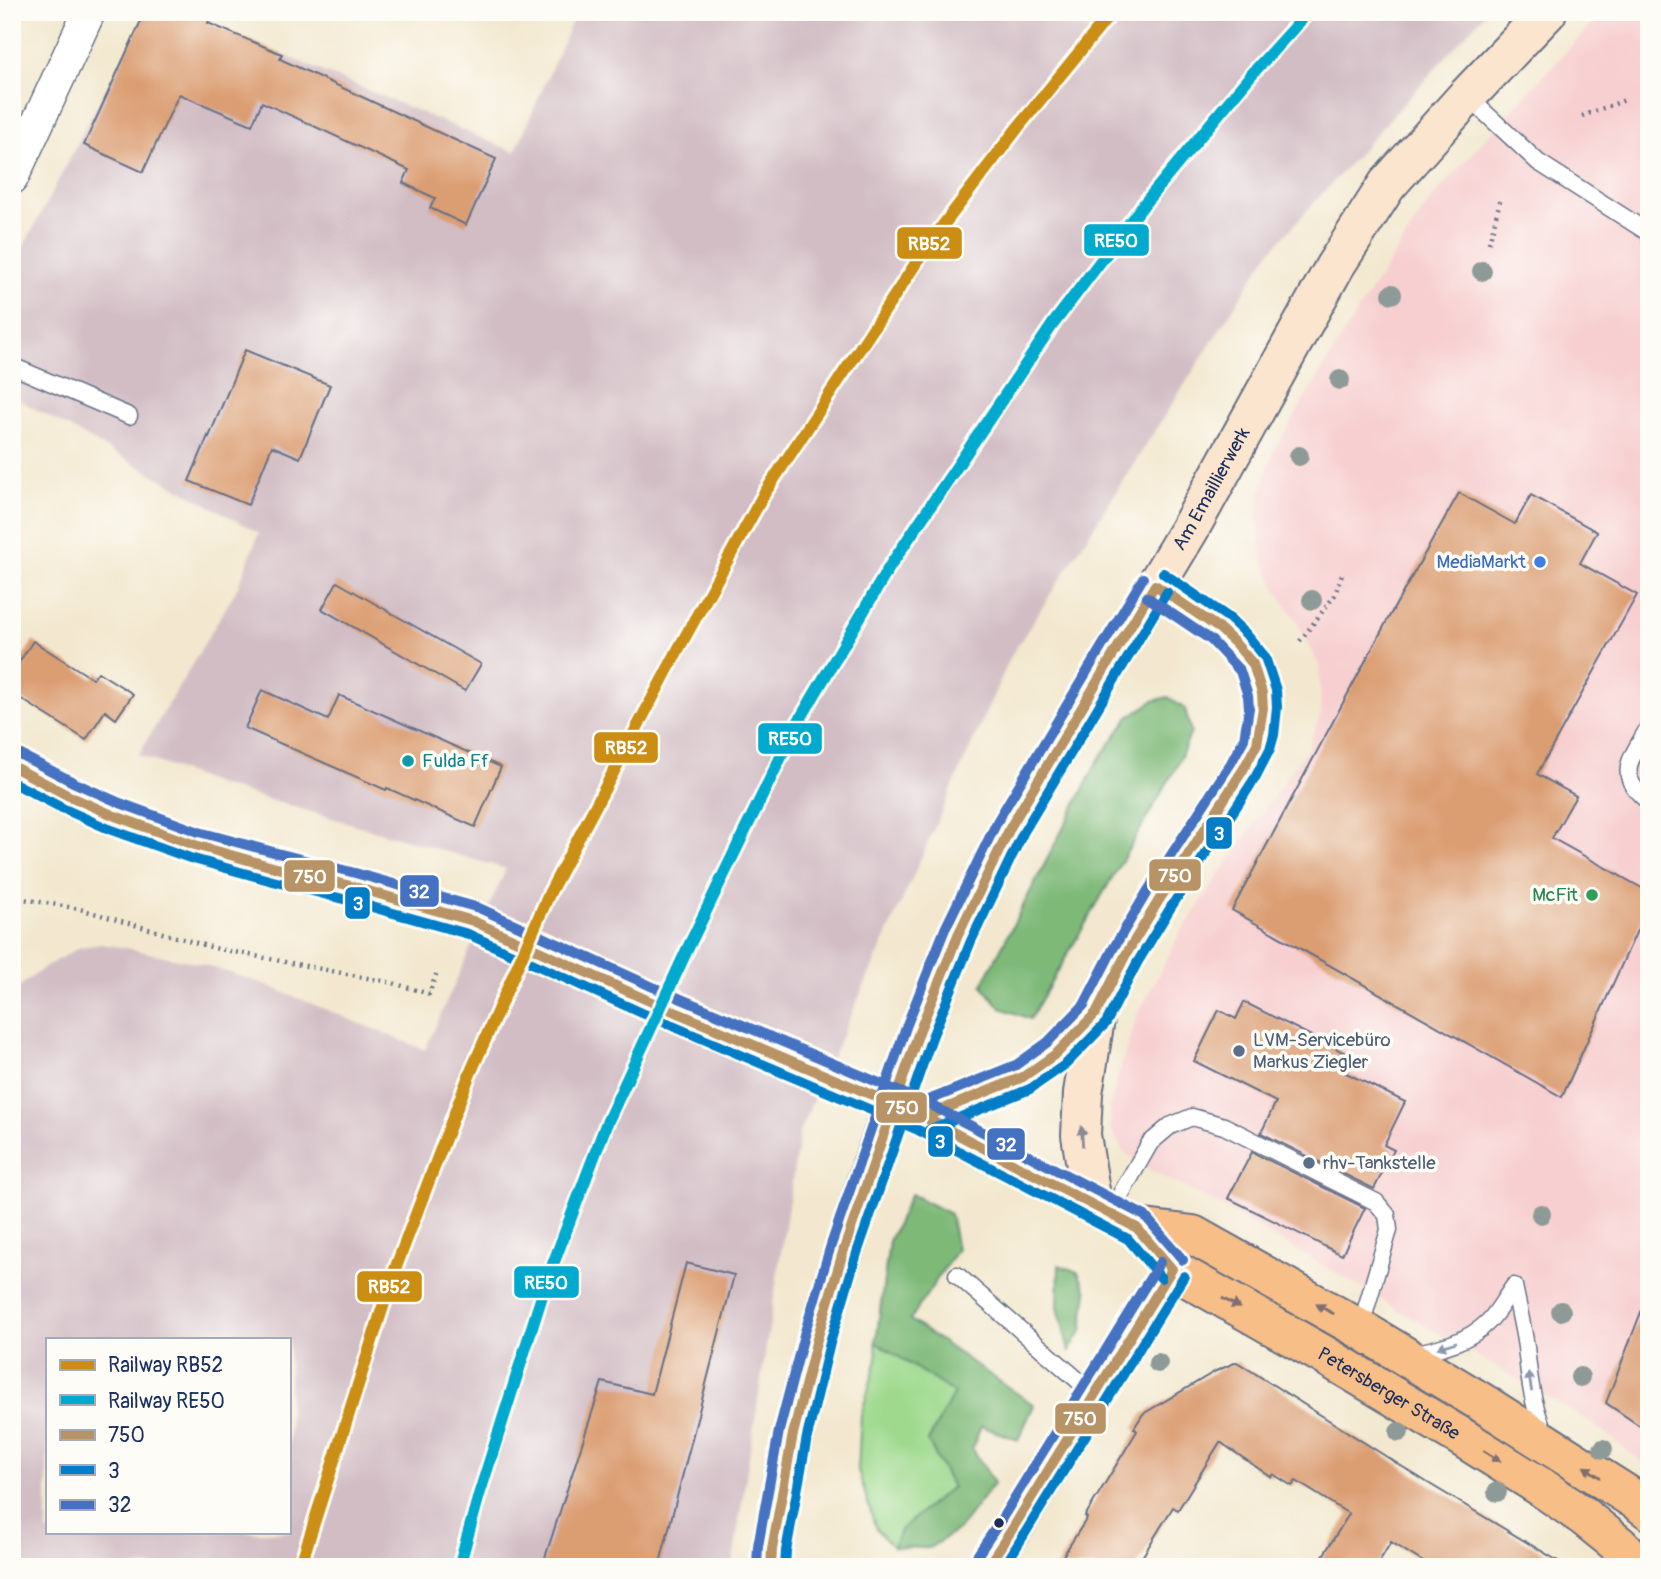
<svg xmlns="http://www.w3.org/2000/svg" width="1661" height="1579" font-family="Pangolin,sans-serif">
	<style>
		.built { fill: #f7cfd0 }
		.industrial { fill: #d2bdc5; fill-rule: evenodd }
		.green { fill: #9ed98d; stroke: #5c8476; stroke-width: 2 }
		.forest { fill: #7eb978; stroke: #4c746b; stroke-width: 2 }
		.building { fill: #db9e73 }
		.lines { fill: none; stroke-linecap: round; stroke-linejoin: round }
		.service-casing { stroke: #677086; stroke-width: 19 }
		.minor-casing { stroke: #677086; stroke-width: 35 }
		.secondary-casing { stroke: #677086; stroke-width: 42 }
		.primary-casing { stroke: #677086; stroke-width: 42 }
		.path { stroke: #677086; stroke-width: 4.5; stroke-dasharray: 2 5; stroke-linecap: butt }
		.service { stroke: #fff; stroke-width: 16 }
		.minor { stroke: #fff; stroke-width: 32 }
		.secondary { stroke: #fce5cf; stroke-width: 38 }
		.primary { stroke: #f7be87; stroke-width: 38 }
		.secondary-bridge-casing { stroke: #677086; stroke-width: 42; stroke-linecap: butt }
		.secondary-bridge { stroke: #fce5cf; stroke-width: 38 }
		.bus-1-casing { stroke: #fdfcf7; stroke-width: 16 }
		.bus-2-casing { stroke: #fdfcf7; stroke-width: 16 }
		.bus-3-casing { stroke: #fdfcf7; stroke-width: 16 }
		.bus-1 { stroke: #b89365; stroke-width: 10 }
		.bus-2 { stroke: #007dc6; stroke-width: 10 }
		.bus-3 { stroke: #4472c1; stroke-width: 10 }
		.rail-1-casing { stroke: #fdfcf7; stroke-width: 18 }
		.rail-2-casing { stroke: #fdfcf7; stroke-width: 18 }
		.rail-1 { stroke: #cb8e13; stroke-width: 12 }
		.rail-2 { stroke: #00a9ce; stroke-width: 12 }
		.tree { fill: #8e9a97 }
		.oneway { fill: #8c8a96 }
		.oneway2 { fill: #7e6f70 }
		.oneway3 { fill: #8d97ae }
		.shop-dot { fill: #3f7fe0; stroke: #fdfcf7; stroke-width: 2.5 }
		.culture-dot { fill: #0f9aa8; stroke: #fdfcf7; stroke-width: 2.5 }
		.leisure-dot { fill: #2e9e5b; stroke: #fdfcf7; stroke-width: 2.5 }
		.service-dot { fill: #5c6f8a; stroke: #fdfcf7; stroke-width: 2.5 }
		.bus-dot { fill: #1b2f5e; stroke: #fdfcf7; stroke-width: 2.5 }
		.labels { text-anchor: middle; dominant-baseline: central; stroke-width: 7; stroke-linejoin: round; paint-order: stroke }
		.street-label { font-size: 19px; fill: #1b2f5e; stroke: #fdfcf7 }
		.shop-label { font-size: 19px; fill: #366cbe; stroke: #fdfcf7; text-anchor: end }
		.culture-label { font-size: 19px; fill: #0d838f; stroke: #fdfcf7; text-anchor: start }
		.leisure-label { font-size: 19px; fill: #27864d; stroke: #fdfcf7; text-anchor: end }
		.service-label { font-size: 19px; fill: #4e5e75; stroke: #fdfcf7; text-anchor: start }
		.line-badge { stroke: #fdfcf7; stroke-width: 2.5 }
		.badge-label { font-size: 19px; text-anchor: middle; font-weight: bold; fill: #fff }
	</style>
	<rect width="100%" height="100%" fill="#fdfcf7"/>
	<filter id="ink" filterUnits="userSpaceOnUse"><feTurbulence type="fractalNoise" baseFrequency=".0143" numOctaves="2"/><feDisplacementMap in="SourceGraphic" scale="14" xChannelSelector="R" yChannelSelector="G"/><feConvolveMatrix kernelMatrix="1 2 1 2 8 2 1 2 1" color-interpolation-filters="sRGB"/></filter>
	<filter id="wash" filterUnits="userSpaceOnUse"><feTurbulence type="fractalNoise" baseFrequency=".00686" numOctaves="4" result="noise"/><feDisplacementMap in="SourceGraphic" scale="28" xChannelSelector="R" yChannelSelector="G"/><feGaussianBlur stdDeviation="1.57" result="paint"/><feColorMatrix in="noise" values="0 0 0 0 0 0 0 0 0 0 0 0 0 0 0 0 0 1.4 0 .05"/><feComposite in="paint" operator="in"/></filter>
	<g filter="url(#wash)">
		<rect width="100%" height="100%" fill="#f3e8cf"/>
		<path class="built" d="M 1603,12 L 1649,12 L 1649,1467 L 1588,1421 L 1223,1207 L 1148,1169 L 1123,1151 L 1111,1129 L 1110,1108 L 1115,1085 L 1137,1016 L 1179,935 L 1230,859 L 1308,747 L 1321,714 L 1319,665 L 1293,615 L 1282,599 L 1273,582 L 1264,562 L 1260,542 L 1258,520 L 1261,494 L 1266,474 L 1274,451 L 1355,315 L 1431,199 L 1493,130 Z"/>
		<path class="industrial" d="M 576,12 L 1486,12 L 1268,254 L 1011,656 L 800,1130 L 732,1567 L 12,1567 L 12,992 L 45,967 L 80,947 L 101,944 L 121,947 L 202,964 L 261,983 L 425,1050 L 506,869 L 219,785 L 138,755 L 238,587 L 259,533 L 12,396 L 12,269 L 140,24 L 214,26 L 515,152 ZM 47,1339 L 289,1339 L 289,1532 L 47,1532 Z"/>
		<path class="green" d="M 876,1342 L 955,1393 L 928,1441 L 952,1487 L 901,1529 L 893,1547 L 876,1529 L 858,1470 L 861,1416 L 877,1359 Z"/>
		<path class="forest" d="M 1168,697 L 1185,709 L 1191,732 L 1177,766 L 1030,1019 L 1001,1008 L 982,985 L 1099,759 L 1129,717 L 1153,701 Z
			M 911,1194 L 950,1214 L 957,1249 L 910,1320 L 1034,1405 L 1018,1440 L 981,1426 L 972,1448 L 994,1483 L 958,1530 L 929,1548 L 893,1547 L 901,1529 L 952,1487 L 928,1441 L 954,1393 L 876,1342 L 889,1241 Z
			M 1059,1265 L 1078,1272 L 1087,1292 L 1082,1331 L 1069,1351 L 1058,1307 Z"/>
		<g id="blocks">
			<path class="building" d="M 145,12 L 212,12 L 208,23 L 282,54 L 280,59 L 496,159 L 466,225 L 430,208 L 435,198 L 403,183 L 409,170 L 262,102 L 252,125 L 179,94 L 143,172 L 84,145 Z
				M 245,350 L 330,385 L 300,458 L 272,446 L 248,505 L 189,481 L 208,436 L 209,437 Z
				M 1459,493 L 1515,524 L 1531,495 L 1597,532 L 1580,563 L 1637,595 L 1537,774 L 1576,796 L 1552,838 L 1649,892 L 1649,904 L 1562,1097 L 1232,910 L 1389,617 Z
				M 337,582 L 481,664 L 465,691 L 322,609 Z
				M 33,641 L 93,679 L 98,672 L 133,694 L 116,719 L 105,711 L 86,740 L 12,693 L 12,673 Z
				M 262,690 L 328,720 L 339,695 L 501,767 L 475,827 L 387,788 L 386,790 L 245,728 Z
				M 1244,1002 L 1353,1057 L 1346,1073 L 1405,1102 L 1384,1145 L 1394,1150 L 1374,1189 L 1261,1133 L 1276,1102 L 1194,1061 L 1219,1010 L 1236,1019 Z
				M 1252,1152 L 1365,1208 L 1342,1255 L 1228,1198 Z
				M 686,1263 L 734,1275 L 659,1567 L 542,1567 L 602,1382 L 652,1394 Z
				M 1646,1299 L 1649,1300 L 1649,1432 L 1606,1403 Z
				M 1237,1362 L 1428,1483 L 1568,1567 L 1431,1567 L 1391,1542 L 1376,1567 L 1316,1567 L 1349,1514 L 1296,1481 L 1292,1486 L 1273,1474 L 1271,1477 L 1220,1442 L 1178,1510 L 1173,1507 L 1136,1567 L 1056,1567 L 1087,1518 L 1085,1516 L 1137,1431 L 1134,1428 L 1143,1414 L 1216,1371 Z"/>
		</g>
	</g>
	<g filter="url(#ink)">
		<use href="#blocks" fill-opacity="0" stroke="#677086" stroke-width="2"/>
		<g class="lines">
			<g class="service-casing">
				<path id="service" d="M 1467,96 L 1538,162 L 1649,233
					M 12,366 L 129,416
					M 1649,726 C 1632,759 1613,774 1649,802
					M 1110,1213 L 1150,1143 L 1170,1126 L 1192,1117 L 1224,1126 L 1376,1202 L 1387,1215 L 1389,1230 L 1360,1329
					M 957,1275 L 1095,1395
					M 1514,1286 C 1518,1306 1523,1326 1526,1347 C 1529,1377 1532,1405 1545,1433
					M 1413,1354 C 1440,1348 1468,1342 1488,1322 C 1498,1312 1505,1298 1514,1286"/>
			</g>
			<g class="minor-casing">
				<path id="minor" d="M 12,178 L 89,12"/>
			</g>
			<g class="secondary-casing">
				<g id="secondary">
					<path id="s1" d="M 919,1032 L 958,935 L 1011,826 L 1189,530 L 1335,266 L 1387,185 L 1467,96 L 1547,12"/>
					<path d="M 924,1117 L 1023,1077 L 1057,1053 L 1096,1013 L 1125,956 L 1159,900 L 1243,770 L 1257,744 L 1260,733 L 1263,708 L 1262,693 L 1253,664 L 1235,643 L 1220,629 L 1155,585"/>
					<path d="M 1092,1203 L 1081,1135 L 1083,1093 L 1096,1013"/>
					<path d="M 771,1567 L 772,1549 C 779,1510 785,1472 793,1434 C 813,1343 842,1256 871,1168"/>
					<path d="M 987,1567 L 1011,1531 L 1172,1269"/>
				</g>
			</g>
			<g class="primary-casing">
				<g id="primary">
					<path d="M 12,766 L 69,796 L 115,816 L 195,845 L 273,867 L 351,886 L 473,921 L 647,1000 L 924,1117 L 1137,1228 L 1193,1235 L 1360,1329 L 1481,1402 L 1637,1501 L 1649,1510"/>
					<path id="s2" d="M 1137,1228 L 1172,1269 L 1324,1355 L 1458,1435 L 1541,1487 L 1583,1516 L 1619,1545 L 1640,1567"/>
				</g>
			</g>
			<path class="path" d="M 1582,116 L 1625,100
				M 1489,243 L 1500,201
				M 1300,641 L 1335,595 L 1342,574
				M 12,897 L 80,909 L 214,948 L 393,983 L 429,994 L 437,972"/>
			<use href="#service" class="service"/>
			<use href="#minor" class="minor"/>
			<use href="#secondary" class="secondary"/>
			<use href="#primary" class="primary"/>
			<g class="secondary-bridge-casing">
				<path id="secondary-bridge" d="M 871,1168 L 919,1032"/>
			</g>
			<use href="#secondary-bridge" class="secondary-bridge"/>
			<g class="bus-1-casing">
				<path id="bus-1" d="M 12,766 L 69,796 L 115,816 L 195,845 L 273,867 L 351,886 L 473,921 L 647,1000 L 924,1117 L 1137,1228 L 1172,1269
					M 924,1117 L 1023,1077 L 1057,1053 L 1096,1013 L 1125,956 L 1159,900 L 1243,770 L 1257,744 L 1263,708 L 1262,693 L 1253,664 L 1235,643 L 1220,629 L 1155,585
					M 771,1567 L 772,1549 L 793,1434 L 817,1339 L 844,1249 L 919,1032 L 958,935 L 1011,826 L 1155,585
					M 987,1567 L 1011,1531 L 1172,1269"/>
			</g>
			<g class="bus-2-casing">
				<path id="bus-2" d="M 12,782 L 62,808 L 109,829 L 190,858 L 269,880 L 347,900 L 468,934 L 642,1013 L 918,1130 L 1128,1239 L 1161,1278
					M 929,1130 L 1030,1089 L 1066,1064 L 1106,1023 L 1137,963 L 1171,907 L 1255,778 L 1270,749 L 1274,735 L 1277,707 L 1276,690 L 1265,657 L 1246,634 L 1229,618 L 1163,573
					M 785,1567 L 786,1551 L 807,1437 L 830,1343 L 857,1253 L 932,1037 L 971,941 L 1023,833 L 1167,592
					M 1004,1567 L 1184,1276"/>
			</g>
			<g class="bus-3-casing">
				<path id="bus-3" d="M 19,754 L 75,783 L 120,803 L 199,832 L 277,853 L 355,873 L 479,908 L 653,987 L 929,1104 L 1145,1216 L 1183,1260
					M 919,1104 L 1016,1065 L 1048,1042 L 1084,1005 L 1113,949 L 1147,892 L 1231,763 L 1244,739 L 1249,708 L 1248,696 L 1240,671 L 1211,640 L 1147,597
					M 975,1559 L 999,1523 L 1160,1262
					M 757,1566 L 758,1546 L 779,1431 L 804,1335 L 831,1245 L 906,1027 L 945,929 L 998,820 L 1143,578"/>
			</g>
			<use href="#bus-1" class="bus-1"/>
			<use href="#bus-2" class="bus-2"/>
			<use href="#bus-3" class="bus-3"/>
			<g class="rail-1-casing">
				<path id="rail-1" d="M 300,1567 L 394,1272 L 469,1076 L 550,892 L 679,648 L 764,494 L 928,245 L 1019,126 L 1112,12"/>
			</g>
			<g class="rail-2-casing">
				<path id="rail-2" d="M 459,1567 L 479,1495 L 547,1280 L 606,1125 L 686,952 L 796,726 L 890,566 L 1053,324 L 1144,204 L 1251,75 L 1308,12"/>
			</g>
			<use href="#rail-1" class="rail-1"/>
			<use href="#rail-2" class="rail-2"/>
		</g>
		<g class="tree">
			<circle cx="1482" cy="271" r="10"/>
			<circle cx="1392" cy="294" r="10"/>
			<circle cx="1340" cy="380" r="10"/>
			<circle cx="1299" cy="456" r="10"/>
			<circle cx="1312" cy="600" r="10"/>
			<circle cx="1541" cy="1214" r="10"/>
			<circle cx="1561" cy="1311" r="10"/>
			<circle cx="1158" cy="1363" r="10"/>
			<circle cx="1580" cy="1377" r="10"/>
			<circle cx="1399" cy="1432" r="10"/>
			<circle cx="1603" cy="1449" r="10"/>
			<circle cx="1497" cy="1492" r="10"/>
		</g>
		<defs><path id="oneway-solid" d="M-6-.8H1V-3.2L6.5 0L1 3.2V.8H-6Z" transform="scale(1.75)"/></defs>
		<use class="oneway" href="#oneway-solid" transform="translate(1082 1136) rotate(-94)"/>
		<g class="oneway2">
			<use href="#oneway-solid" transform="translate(1231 1303) rotate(29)"/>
			<use href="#oneway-solid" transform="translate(1325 1309) rotate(-151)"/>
			<use href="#oneway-solid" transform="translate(1492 1456) rotate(32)"/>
			<use href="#oneway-solid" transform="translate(1592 1472) rotate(-147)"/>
		</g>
		<g class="oneway3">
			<use href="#oneway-solid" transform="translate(1447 1345) rotate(162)"/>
			<use href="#oneway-solid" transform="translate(1530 1382) rotate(-100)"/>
		</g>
	</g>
	<circle class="shop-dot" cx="1540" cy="562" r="7"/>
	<circle class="culture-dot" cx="408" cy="761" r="7"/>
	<circle class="leisure-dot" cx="1592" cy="895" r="7"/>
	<g class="service-dot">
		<circle cx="1239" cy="1051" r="7"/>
		<circle cx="1309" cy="1163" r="7"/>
	</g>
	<circle class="bus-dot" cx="999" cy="1523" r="6"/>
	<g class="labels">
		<g class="street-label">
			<text stroke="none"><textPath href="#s1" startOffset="618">Am Emaillierwerk</textPath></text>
			<text stroke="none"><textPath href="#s2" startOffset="304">Petersberger Straße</textPath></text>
		</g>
		<g class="shop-label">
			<text x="1526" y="562">MediaMarkt</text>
		</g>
		<g class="culture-label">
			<text x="422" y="761">Fulda Ff</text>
		</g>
		<g class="leisure-label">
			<text x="1578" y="895">McFit</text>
		</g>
		<g class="service-label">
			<text x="1253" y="1040">LVM-Servicebüro<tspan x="1253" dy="22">Markus Ziegler</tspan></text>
			<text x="1323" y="1163">rhv-Tankstelle</text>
		</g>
	</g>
	<g class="line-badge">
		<rect x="1083" y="223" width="67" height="34" rx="7" fill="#00a9ce"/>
		<rect x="896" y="226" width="67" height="34" rx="7" fill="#cb8e13"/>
		<rect x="757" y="722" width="66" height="33" rx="7" fill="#00a9ce"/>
		<rect x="593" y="731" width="66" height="33" rx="7" fill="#cb8e13"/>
		<rect x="1205" y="816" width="28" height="34" rx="7" fill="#007dc6"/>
		<rect x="1148" y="858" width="54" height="34" rx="7" fill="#b89365"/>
		<rect x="283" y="859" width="53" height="34" rx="7" fill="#b89365"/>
		<rect x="399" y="874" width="41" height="34" rx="7" fill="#4472c1"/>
		<rect x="344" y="886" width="27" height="34" rx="7" fill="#007dc6"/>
		<rect x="875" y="1091" width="53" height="33" rx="7" fill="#b89365"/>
		<rect x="927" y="1125" width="27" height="33" rx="7" fill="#007dc6"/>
		<rect x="986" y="1127" width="40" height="34" rx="7" fill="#4472c1"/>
		<rect x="513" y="1265" width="67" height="34" rx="7" fill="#00a9ce"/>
		<rect x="356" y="1270" width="67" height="33" rx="7" fill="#cb8e13"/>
		<rect x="1054" y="1402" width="53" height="33" rx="7" fill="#b89365"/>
	</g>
	<g class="badge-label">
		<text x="1116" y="247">RE50</text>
		<text x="929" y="250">RB52</text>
		<text x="790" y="745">RE50</text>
		<text x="626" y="754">RB52</text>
		<text x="1219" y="840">3</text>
		<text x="1175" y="882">750</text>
		<text x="310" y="883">750</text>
		<text x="419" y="898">32</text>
		<text x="358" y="910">3</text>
		<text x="902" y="1114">750</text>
		<text x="940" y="1148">3</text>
		<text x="1006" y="1151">32</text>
		<text x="546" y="1289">RE50</text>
		<text x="389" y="1293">RB52</text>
		<text x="1080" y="1425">750</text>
	</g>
	<rect width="1661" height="1579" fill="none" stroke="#fdfcf7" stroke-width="42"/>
	<rect x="46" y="1338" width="245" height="196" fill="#fdfcf7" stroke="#a3aaba" stroke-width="2"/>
	<rect x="60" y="1360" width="35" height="10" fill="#cb8e13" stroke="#a3aaba" stroke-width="2"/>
	<text x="108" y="1372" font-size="21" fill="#1b2f5e">Railway RB52</text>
	<rect x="60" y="1395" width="35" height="10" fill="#00a9ce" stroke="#a3aaba" stroke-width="2"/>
	<text x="108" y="1408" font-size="21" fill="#1b2f5e">Railway RE50</text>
	<rect x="60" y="1430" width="35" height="10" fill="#b89365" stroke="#a3aaba" stroke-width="2"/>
	<text x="108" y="1442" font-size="21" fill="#1b2f5e">750</text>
	<rect x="60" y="1465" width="35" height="10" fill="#007dc6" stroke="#a3aaba" stroke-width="2"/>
	<text x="108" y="1478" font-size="21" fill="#1b2f5e">3</text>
	<rect x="60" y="1500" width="35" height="10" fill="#4472c1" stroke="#a3aaba" stroke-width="2"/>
	<text x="108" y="1512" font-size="21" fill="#1b2f5e">32</text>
</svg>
